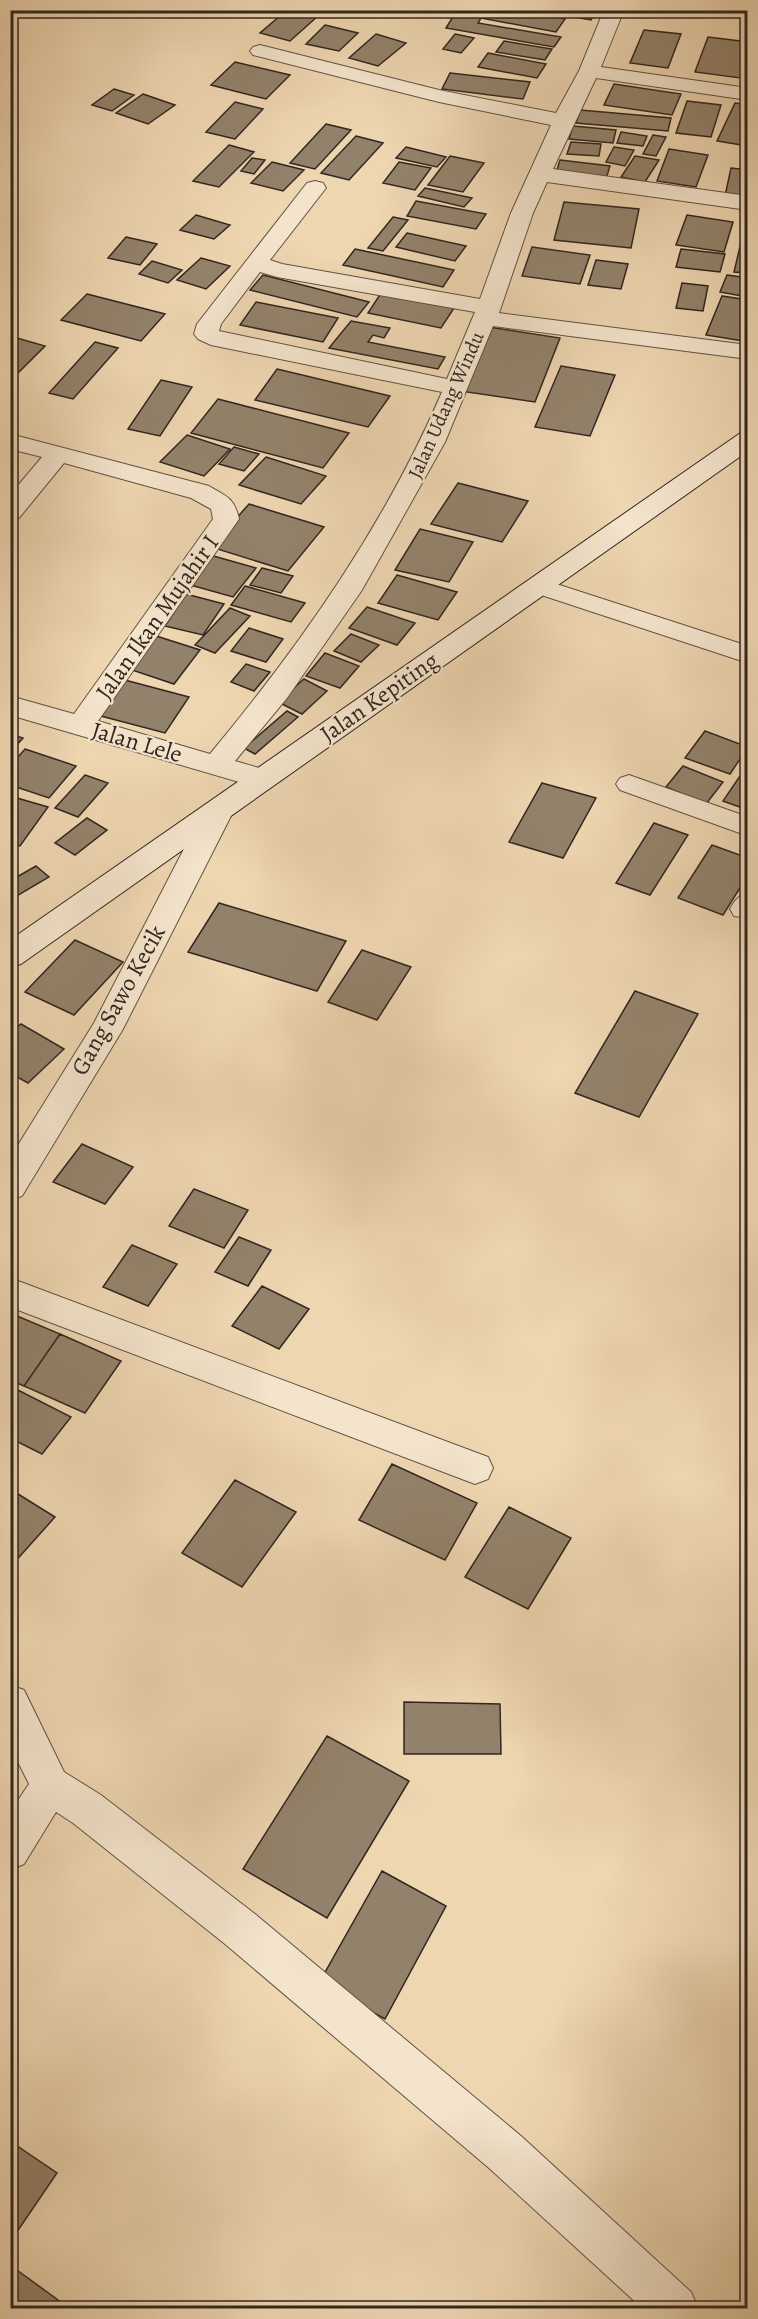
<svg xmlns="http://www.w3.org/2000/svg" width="758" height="2319" font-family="Alegreya,serif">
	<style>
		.building { fill: #93826b; stroke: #312620; stroke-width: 1.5 }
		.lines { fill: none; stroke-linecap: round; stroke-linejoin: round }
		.service-casing { stroke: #605244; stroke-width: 2 }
		.minor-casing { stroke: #605244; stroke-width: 2 }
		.secondary-casing { stroke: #312620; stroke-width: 2 }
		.service { fill: #f4e4cc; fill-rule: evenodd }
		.minor { fill: #f4e4cc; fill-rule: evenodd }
		.secondary { fill: #f4e4cc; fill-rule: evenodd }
		.labels { text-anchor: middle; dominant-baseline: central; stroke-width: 4.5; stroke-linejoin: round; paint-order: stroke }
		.far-street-label { font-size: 20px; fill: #312620; stroke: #f4e4cc }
		.street-label { font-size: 24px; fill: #312620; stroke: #f4e4cc }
	</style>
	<rect width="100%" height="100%" fill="#eed6b1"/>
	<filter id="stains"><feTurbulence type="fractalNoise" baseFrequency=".00333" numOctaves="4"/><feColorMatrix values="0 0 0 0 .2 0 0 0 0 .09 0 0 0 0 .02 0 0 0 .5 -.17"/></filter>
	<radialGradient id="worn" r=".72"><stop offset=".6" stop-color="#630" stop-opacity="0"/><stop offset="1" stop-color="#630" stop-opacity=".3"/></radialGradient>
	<path class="building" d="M 287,10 L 318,16 L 290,41 L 260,33 Z
		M 457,10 L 521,10 L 565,19 L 556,32 L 481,18 L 478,23 L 561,37 L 554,47 L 446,28 Z
		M 532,10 L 596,10 L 591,20 Z
		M 325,25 L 358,33 L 339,51 L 306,44 Z
		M 644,30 L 681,34 L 668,68 L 630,63 Z
		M 376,34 L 406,43 L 378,66 L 349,58 Z
		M 455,34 L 474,38 L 461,53 L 443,49 Z
		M 708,37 L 748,42 L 748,79 L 695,72 Z
		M 504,41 L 552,49 L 545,60 L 496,52 Z
		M 488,53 L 546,64 L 537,78 L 478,67 Z
		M 235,62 L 290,75 L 266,99 L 211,85 Z
		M 450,73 L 530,82 L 523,99 L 442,89 Z
		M 614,84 L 681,94 L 672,115 L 604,105 Z
		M 114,89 L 134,95 L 112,111 L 92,105 Z
		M 143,94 L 175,105 L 148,124 L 116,113 Z
		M 687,101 L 721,105 L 711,137 L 676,133 Z
		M 235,102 L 263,109 L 235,139 L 206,132 Z
		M 735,103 L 748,105 L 748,146 L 717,141 Z
		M 580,110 L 671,118 L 668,131 L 576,123 Z
		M 326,124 L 351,130 L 315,169 L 290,163 Z
		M 573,126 L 616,130 L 613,143 L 569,139 Z
		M 621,132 L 647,136 L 643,146 L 617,143 Z
		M 653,135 L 666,137 L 656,156 L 643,154 Z
		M 356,136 L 383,143 L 349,180 L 321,173 Z
		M 571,142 L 601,144 L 599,156 L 567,154 Z
		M 229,145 L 254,152 L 219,187 L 193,181 Z
		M 406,147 L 446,157 L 437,167 L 396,158 Z
		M 614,147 L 634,150 L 625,166 L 606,162 Z
		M 669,149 L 708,155 L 696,187 L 657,181 Z
		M 450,156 L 484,163 L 463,192 L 428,185 Z
		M 635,156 L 659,160 L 645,182 L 621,177 Z
		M 252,158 L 265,160 L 254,174 L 241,171 Z
		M 560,160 L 610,166 L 606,179 L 556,173 Z
		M 272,162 L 304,170 L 283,191 L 251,183 Z
		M 399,162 L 431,168 L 415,190 L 383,183 Z
		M 731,168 L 748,170 L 748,198 L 725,196 Z
		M 425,188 L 472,198 L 464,207 L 418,196 Z
		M 416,201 L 486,214 L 476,229 L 407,216 Z
		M 564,202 L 639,209 L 631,248 L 554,240 Z
		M 196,215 L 230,225 L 214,239 L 180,230 Z
		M 687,215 L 733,222 L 724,252 L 676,245 Z
		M 393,217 L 408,220 L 383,251 L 368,248 Z
		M 746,221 L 748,221 L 748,273 L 734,272 Z
		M 407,233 L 466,246 L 455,261 L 396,247 Z
		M 126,237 L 157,244 L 140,265 L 108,258 Z
		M 532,247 L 590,255 L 580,284 L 522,276 Z
		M 355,249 L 454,270 L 443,287 L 343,265 Z
		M 681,249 L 725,254 L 720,272 L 676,267 Z
		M 201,258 L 230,266 L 206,289 L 177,280 Z
		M 596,260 L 628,264 L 621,289 L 588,285 Z
		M 152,261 L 182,270 L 168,283 L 139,274 Z
		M 263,275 L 369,302 L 357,317 L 250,290 Z
		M 727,275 L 748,278 L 748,297 L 720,292 Z
		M 682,283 L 708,286 L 703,311 L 676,308 Z
		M 383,290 L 456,305 L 441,328 L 368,313 Z
		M 87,294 L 165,314 L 141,341 L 61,320 Z
		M 722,296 L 748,300 L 748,330 L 743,341 L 706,335 Z
		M 256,302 L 338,318 L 323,342 L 240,325 Z
		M 351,321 L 390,328 L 384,338 L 373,335 L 368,342 L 445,357 L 438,369 L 329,348 Z
		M 488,327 L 560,338 L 535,402 L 460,391 Z
		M 17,338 L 45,346 L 10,381 L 10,345 Z
		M 95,342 L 118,348 L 73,399 L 49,393 Z
		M 561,366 L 615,375 L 590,436 L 535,427 Z
		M 277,369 L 390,396 L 368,427 L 255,400 Z
		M 161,380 L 192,387 L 160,436 L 128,429 Z
		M 218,399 L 349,433 L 323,468 L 191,433 Z
		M 187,435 L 230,449 L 204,476 L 160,462 Z
		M 234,447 L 259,454 L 244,471 L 219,464 Z
		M 266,457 L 326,476 L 301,504 L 239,485 Z
		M 458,483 L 528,501 L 502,542 L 431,524 Z
		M 249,504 L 324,527 L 288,571 L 211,547 Z
		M 420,529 L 473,542 L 449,582 L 395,570 Z
		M 210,555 L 256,568 L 233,597 L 187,584 Z
		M 262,568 L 293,576 L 281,593 L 250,585 Z
		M 397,575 L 457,592 L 438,620 L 378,603 Z
		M 245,586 L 305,603 L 291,622 L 231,605 Z
		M 186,594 L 224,604 L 203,635 L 165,626 Z
		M 367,607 L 415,623 L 397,645 L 349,628 Z
		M 230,608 L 250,616 L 215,653 L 195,645 Z
		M 249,628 L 283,639 L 266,662 L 231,651 Z
		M 150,634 L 200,650 L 174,684 L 123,667 Z
		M 351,634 L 379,645 L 361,662 L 334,651 Z
		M 325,653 L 359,666 L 340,688 L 306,676 Z
		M 246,664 L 270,672 L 254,691 L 231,682 Z
		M 121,679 L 189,697 L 165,733 L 97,715 Z
		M 304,679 L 327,691 L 302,714 L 278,702 Z
		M 287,711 L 298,717 L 255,754 L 244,748 Z
		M 705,731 L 748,747 L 730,774 L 685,758 Z
		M 10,734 L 23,738 L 10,752 Z
		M 25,749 L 76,766 L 49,798 L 10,785 L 10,766 Z
		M 748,764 L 748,810 L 723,801 Z
		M 683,766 L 723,782 L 706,804 L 666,787 Z
		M 85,775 L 108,783 L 78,817 L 55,808 Z
		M 542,783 L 596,798 L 563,858 L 509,842 Z
		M 10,796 L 48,807 L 20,846 L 10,843 Z
		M 87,818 L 107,830 L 75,855 L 55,843 Z
		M 654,823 L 688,835 L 650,895 L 616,883 Z
		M 712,845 L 748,858 L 748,875 L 723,915 L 678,898 Z
		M 36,866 L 49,877 L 10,900 L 10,881 Z
		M 219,903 L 346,941 L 317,991 L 188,952 Z
		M 75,940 L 123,962 L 74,1015 L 25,992 Z
		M 362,950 L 411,967 L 377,1020 L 328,1002 Z
		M 635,991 L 698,1014 L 639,1117 L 575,1093 Z
		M 21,1024 L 64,1049 L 28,1083 L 10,1073 L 10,1033 Z
		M 82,1144 L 133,1167 L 105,1204 L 53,1182 Z
		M 194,1189 L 248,1210 L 224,1248 L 169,1226 Z
		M 239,1237 L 271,1250 L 248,1286 L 215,1272 Z
		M 132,1245 L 177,1264 L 148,1306 L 103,1287 Z
		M 262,1286 L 309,1309 L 279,1349 L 232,1326 Z
		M 10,1313 L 60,1334 L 24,1386 L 10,1380 Z
		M 60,1334 L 121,1361 L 85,1413 L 24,1386 Z
		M 10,1386 L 71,1417 L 42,1454 L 10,1438 Z
		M 392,1464 L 477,1503 L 445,1560 L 359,1520 Z
		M 235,1480 L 296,1512 L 242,1587 L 182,1553 Z
		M 10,1489 L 55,1517 L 12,1565 L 10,1564 Z
		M 509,1507 L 571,1538 L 528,1609 L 465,1577 Z
		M 404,1702 L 500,1704 L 501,1754 L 404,1754 Z
		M 327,1736 L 409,1781 L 327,1918 L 243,1869 Z
		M 382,1871 L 446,1906 L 385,2019 L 319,1983 Z
		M 10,2141 L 57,2173 L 10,2242 Z
		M 10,2265 L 69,2308 L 10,2308 Z"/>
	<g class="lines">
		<g class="service-casing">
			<path id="service" d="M 538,578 L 748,646 L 748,663 L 529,591 L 526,586 L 529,581 Z
				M 629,775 L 748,817 L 748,836 L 620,790 L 616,784 L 620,778 Z
				M 748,893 L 748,918 L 734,916 L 730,909 C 735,900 738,896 748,893 Z"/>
		</g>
		<g class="minor-casing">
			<path id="minor" d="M 604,10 L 624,10 L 601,67 L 748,88 L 748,100 L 596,78 L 553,169 L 748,196 L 748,210 L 547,182 L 533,213 L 499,313 L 748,345 L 748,359 L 493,326 L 445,442 L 362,590 L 287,698 L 235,761 L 273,772 L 277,779 L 273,786 L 263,789 L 10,715 L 10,696 L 74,714 L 213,519 L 211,509 L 191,498 L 64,463 L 19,518 L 10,520 L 10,495 L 42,457 L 10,449 L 10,434 L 209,486 C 227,497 234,497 239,519 L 98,721 L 210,754 C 302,643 385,525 442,392 L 211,345 L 198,339 L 194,334 L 197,324 L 307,183 L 315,181 L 323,183 L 326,188 L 270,260 L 282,264 L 480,299 L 511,213 L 551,125 L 439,102 L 253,55 L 250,51 L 253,47 L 260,45 L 439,90 L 556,113 L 579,71 ZM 260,272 L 277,277 L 475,312 L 447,379 L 219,331 L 221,324 Z
				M 219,800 L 229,803 L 234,810 L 123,1029 L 22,1196 L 10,1200 L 10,1158 L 94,1023 L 204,810 L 209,803 Z
				M 10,1278 L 488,1457 L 493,1468 L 488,1479 L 475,1484 L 10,1307 Z
				M 10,1685 L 24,1690 L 64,1772 L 101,1795 L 255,1914 L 521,2136 L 691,2292 L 698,2308 L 642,2308 L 489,2168 L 225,1944 L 73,1823 L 56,1812 L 24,1864 L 10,1870 L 10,1812 L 29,1784 L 10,1746 Z"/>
		</g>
		<g class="secondary-casing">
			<path id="secondary" d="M 748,432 L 748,451 L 21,964 L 10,967 L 10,940 L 739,434 Z"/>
		</g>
		<use href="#service" class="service"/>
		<use href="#minor" class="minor"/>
		<use href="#secondary" class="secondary"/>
	</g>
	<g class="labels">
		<g class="far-street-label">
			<text transform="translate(446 405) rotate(-66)">Jalan Udang Windu</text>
		</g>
		<g class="street-label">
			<text transform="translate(157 617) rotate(-55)">Jalan Ikan Mujahir I</text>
			<text transform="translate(379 697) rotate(-35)">Jalan Kepiting</text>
			<text transform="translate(137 742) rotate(16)">Jalan Lele</text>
			<text transform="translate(118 1000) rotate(-61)">Gang Sawo Kecik</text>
		</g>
	</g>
	<rect width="758" height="2319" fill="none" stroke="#eed6b1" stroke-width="36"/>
	<rect x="12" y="12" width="734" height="2295" fill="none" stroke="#312620" stroke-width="3"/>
	<rect x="18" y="18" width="722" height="2283" fill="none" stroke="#312620" stroke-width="1.5"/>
	<rect width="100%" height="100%" filter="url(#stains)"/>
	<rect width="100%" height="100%" fill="url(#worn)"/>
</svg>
